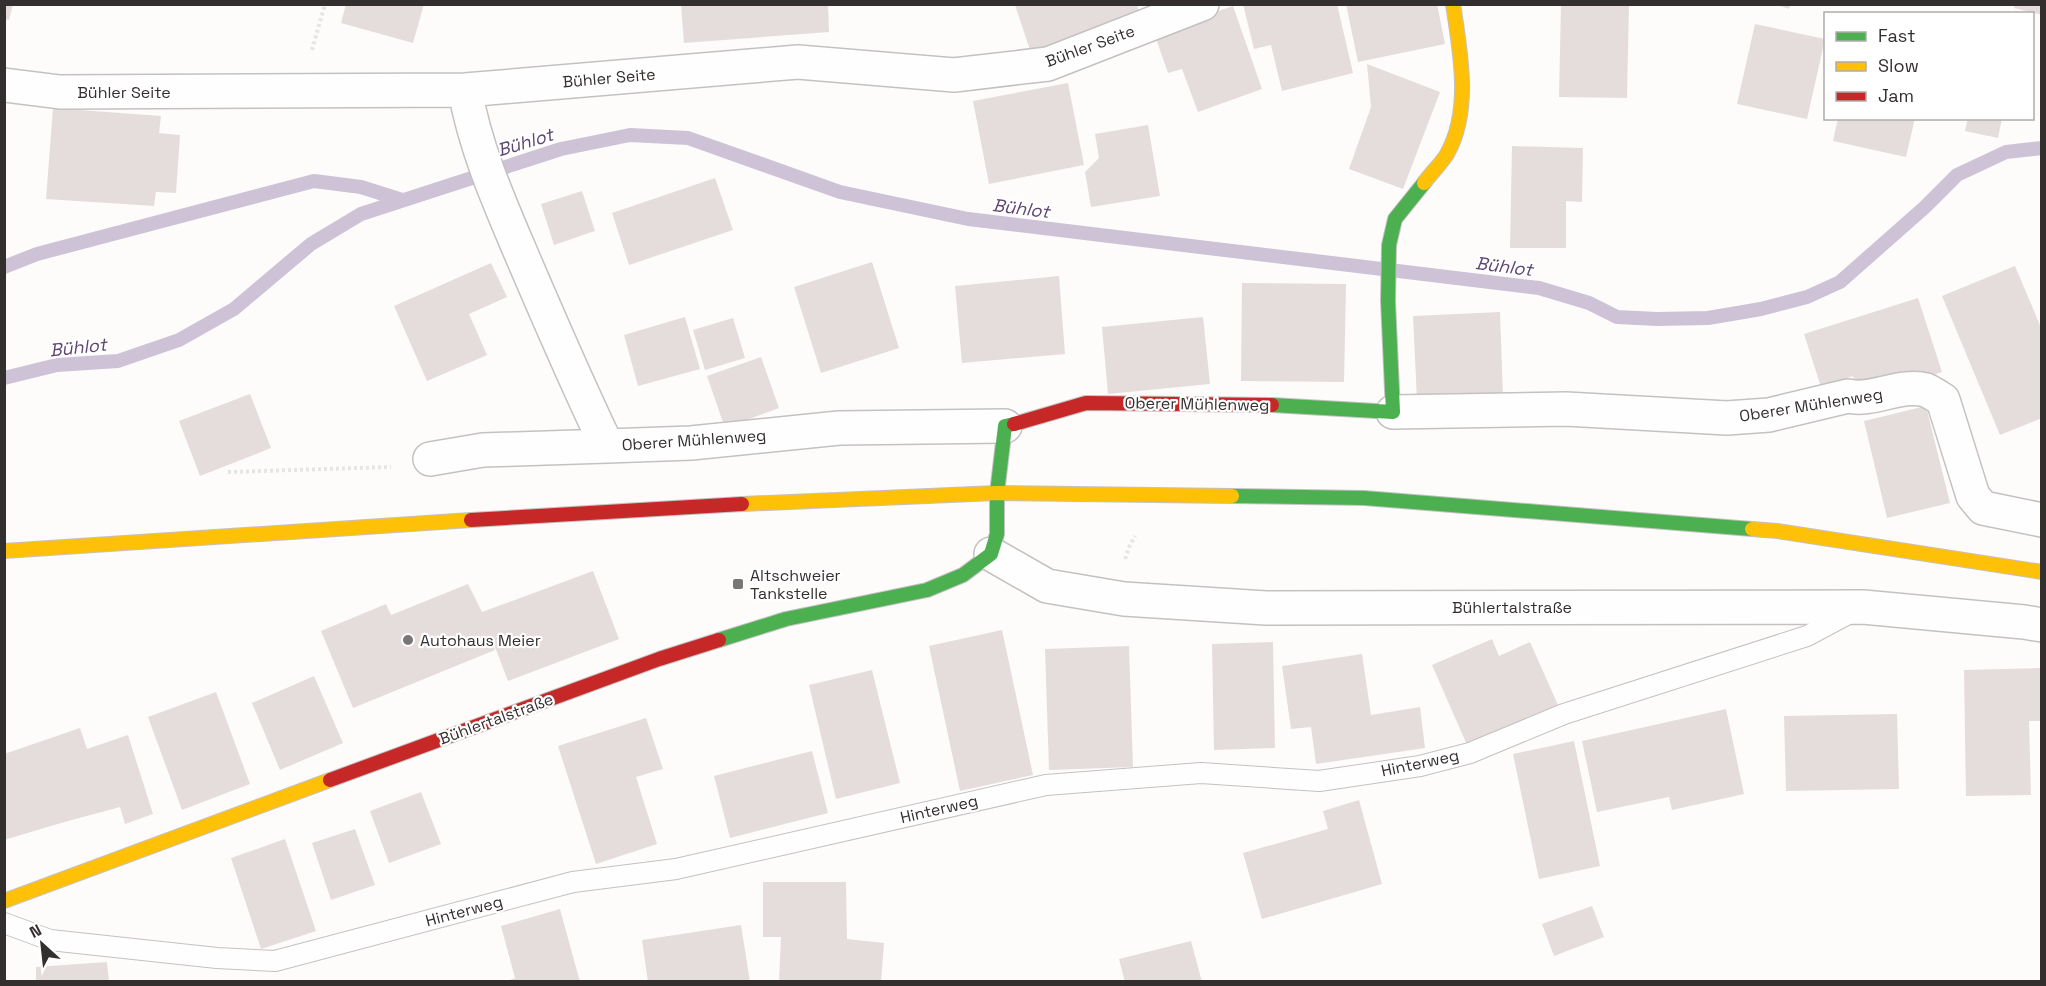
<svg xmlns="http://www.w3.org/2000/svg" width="2046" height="986" font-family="'Space Grotesk',sans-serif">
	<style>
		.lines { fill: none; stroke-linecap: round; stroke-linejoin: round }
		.stream { stroke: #cec2d7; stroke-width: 14 }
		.building { fill: #e5dddb }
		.lane-casing { stroke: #c4c1c1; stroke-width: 22 }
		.street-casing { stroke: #c4c1c1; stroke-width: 36 }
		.fast-casing { stroke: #c4c1c1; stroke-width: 16 }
		.slow-casing { stroke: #c4c1c1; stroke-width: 16 }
		.jam-casing { stroke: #c4c1c1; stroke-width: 16 }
		.path { stroke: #e5e5e5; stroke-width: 4; stroke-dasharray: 3 3; stroke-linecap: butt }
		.lane { stroke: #fffefe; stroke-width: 20 }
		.street { stroke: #fffefe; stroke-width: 33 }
		.fast { stroke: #4caf50; stroke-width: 14 }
		.slow { stroke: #ffc107; stroke-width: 14 }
		.jam { stroke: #c62828; stroke-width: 14 }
		.poi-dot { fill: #7b7676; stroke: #fff; stroke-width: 2 }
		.labels { text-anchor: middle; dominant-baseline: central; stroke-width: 4.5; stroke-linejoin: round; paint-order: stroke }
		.street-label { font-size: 16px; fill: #342f2f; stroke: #fff }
		.poi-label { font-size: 16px; fill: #342f2f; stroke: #fff; text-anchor: start }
		.water-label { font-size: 18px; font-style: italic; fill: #5d4570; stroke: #fff }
	</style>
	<rect width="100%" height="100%" fill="#fefbfb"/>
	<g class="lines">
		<path class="stream" d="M 4,267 L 37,254 L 314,181 L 361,187 L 402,200
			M 4,378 L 57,365 L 118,361 L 179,340 L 234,309 L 311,244 L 361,214 L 561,149 L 630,135 L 688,138 L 840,192 L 968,219 L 1539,288 L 1589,303 L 1617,317 L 1657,319 L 1708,318 L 1761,309 L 1807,297 L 1840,282 L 1925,207 L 1957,175 L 2006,152 L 2042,148"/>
	</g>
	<path class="building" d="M 4,4 L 13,4 L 9,20 L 4,19 Z
		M 346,4 L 424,4 L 413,43 L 341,23 Z
		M 1018,4 L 1137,4 L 1140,16 L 1031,53 L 1015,5 Z
		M 1243,4 L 1337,4 L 1353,73 L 1282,91 L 1271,45 L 1254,49 Z
		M 1346,4 L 1437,4 L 1445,44 L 1358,62 Z
		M 1561,4 L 1629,4 L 1627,98 L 1559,97 Z
		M 1775,4 L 1790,4 L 1789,9 Z
		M 2015,4 L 2042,4 L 2042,15 L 2014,8 Z
		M 681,5 L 828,5 L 829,32 L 684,43 Z
		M 1233,6 L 1262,89 L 1198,112 L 1182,69 L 1168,73 L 1154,33 Z
		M 1755,24 L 1825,39 L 1807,119 L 1737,104 Z
		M 1367,64 L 1440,92 L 1403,189 L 1349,169 L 1371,107 Z
		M 1068,83 L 1084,165 L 989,184 L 973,101 Z
		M 53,108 L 161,116 L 159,133 L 180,135 L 176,193 L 156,192 L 154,206 L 46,199 Z
		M 1838,118 L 1915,118 L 1906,157 L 1833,141 Z
		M 1968,118 L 2002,118 L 1998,138 L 1965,131 Z
		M 1148,125 L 1160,196 L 1091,207 L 1085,172 L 1099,158 L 1095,134 Z
		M 1512,146 L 1583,148 L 1582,202 L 1566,201 L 1566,248 L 1510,248 Z
		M 715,178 L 733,230 L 629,265 L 612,213 Z
		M 582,191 L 595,231 L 554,245 L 541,204 Z
		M 872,262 L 899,348 L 821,373 L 794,287 Z
		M 491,263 L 507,297 L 469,314 L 487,355 L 427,381 L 394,306 Z
		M 2015,266 L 2042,330 L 2042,418 L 2000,435 L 1942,296 Z
		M 1059,276 L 1065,354 L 962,363 L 955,286 Z
		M 1242,283 L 1346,284 L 1344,382 L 1241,381 Z
		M 1918,298 L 1942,372 L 1860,399 L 1853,376 L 1821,387 L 1804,334 Z
		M 1500,312 L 1503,397 L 1417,400 L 1413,316 Z
		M 685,317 L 700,369 L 638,386 L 624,335 Z
		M 1203,317 L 1210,384 L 1108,394 L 1102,327 Z
		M 733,318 L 745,358 L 705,370 L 693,330 Z
		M 761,357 L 779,408 L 725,428 L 707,376 Z
		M 250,394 L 271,448 L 200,476 L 179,421 Z
		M 1926,406 L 1950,503 L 1887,518 L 1864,421 Z
		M 593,571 L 619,639 L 508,681 L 490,634 L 495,650 L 353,708 L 321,631 L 386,604 L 391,615 L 468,584 L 482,612 Z
		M 1002,630 L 1033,775 L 960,791 L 929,646 Z
		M 1492,639 L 1499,656 L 1530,642 L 1558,705 L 1467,745 L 1432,665 Z
		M 1273,642 L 1275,748 L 1214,750 L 1212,644 Z
		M 1129,646 L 1133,767 L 1049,770 L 1045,649 Z
		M 1362,654 L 1371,715 L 1420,707 L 1425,748 L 1316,764 L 1311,727 L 1291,729 L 1282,666 Z
		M 2042,668 L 2042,721 L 2029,721 L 2031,795 L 1966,796 L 1964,670 Z
		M 872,670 L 900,783 L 836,799 L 809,685 Z
		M 314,676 L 343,743 L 280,770 L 252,703 Z
		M 216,692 L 250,784 L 182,810 L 148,717 Z
		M 1726,709 L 1744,794 L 1672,810 L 1669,797 L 1597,812 L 1582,741 Z
		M 1897,714 L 1899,789 L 1786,791 L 1784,716 Z
		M 646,718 L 663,769 L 636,777 L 657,844 L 596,864 L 558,746 Z
		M 80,728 L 87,749 L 128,735 L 153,814 L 125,824 L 120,807 L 61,823 L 4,840 L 4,754 Z
		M 1574,741 L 1600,866 L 1539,879 L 1513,754 Z
		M 812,751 L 828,813 L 730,838 L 714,776 Z
		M 421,792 L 441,844 L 389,863 L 370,811 Z
		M 1359,800 L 1382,884 L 1262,919 L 1243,853 L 1328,829 L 1323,811 Z
		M 355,829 L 375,885 L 331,900 L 312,843 Z
		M 285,839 L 316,931 L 261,949 L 231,858 Z
		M 763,882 L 846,882 L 847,939 L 884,943 L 881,982 L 779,982 L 781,937 L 763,937 Z
		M 1592,906 L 1604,937 L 1554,956 L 1542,924 Z
		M 560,909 L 580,982 L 504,982 L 515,978 L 501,926 Z
		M 741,925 L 750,982 L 648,982 L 642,940 Z
		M 1191,941 L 1202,982 L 1125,982 L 1119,959 Z
		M 107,962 L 109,982 L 36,982 L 36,967 Z"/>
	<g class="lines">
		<g class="lane-casing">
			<path id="lane" d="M 4,923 L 50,940 L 217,958 L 275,961 L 573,882 L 676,869 L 1046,785 L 1201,773 L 1319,781 L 1420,766 L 1470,753 L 1564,714 L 1807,636 L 1852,612"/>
		</g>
		<g class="street-casing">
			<path id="street" d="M 4,85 L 60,92 L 465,90 L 798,62 L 954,75 L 1048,64 L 1202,4
				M 465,90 C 475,148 500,204 523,258 C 550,321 577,384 607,446 L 691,443 L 839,428 L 1005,426
				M 1393,412 L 1566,409 L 1727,418 L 1769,415 L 1848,396 C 1873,402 1900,383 1926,390 C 1931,392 1938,397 1943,400 L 1973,496 L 1983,508 L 2042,520
				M 430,459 L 483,450 L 607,446
				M 991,554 L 1047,586 L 1124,599 L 1266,608 L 1863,607 L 2024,622 L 2042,625"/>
		</g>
		<g class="fast-casing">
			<path id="fast" d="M 1272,405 L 1393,412 L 1388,301 L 1389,245 L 1395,219 L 1424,183
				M 1232,496 L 1364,498 L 1752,529
				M 719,640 L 786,619 L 927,590 L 963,575 L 991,554 L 997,534 L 997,493 L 1005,426 L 1014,424"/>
		</g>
		<g class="slow-casing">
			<path id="slow" d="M 1424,183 C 1431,173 1441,164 1447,154 C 1472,110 1460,51 1453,4
				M 742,504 L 997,493 L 1232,496
				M 1752,529 L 1777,531 L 2042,572
				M 4,551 L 471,520
				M 4,901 L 330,780"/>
		</g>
		<g class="jam-casing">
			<path id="jam" d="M 1014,424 L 1086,403 L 1272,405
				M 471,520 L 742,504
				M 330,780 L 659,659 L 719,640"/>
		</g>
		<path class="path" d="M 312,50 L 325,4
			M 228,472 L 391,467
			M 1125,559 L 1130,545 L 1135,536"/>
		<use href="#lane" class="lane"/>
		<use href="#street" class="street"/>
		<use href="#fast" class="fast"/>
		<use href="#slow" class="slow"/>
		<use href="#jam" class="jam"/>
	</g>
	<g class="poi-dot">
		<rect x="732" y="578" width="12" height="12" rx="3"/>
		<circle cx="408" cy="640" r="6"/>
	</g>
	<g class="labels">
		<g class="street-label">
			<text transform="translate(1090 46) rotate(-20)">Bühler Seite</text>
			<text transform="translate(609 78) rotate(-5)">Bühler Seite</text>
			<text x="124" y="92">Bühler Seite</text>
			<text transform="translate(1197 404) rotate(1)">Oberer Mühlenweg</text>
			<text transform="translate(1811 405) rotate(-9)">Oberer Mühlenweg</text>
			<text transform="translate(694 440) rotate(-4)">Oberer Mühlenweg</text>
			<text x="1512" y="607">Bühlertalstraße</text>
			<text transform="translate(496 719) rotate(-20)">Bühlertalstraße</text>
			<text transform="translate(1420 763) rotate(-12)">Hinterweg</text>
			<text transform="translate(939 809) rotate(-13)">Hinterweg</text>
			<text transform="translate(464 911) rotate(-15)">Hinterweg</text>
		</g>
		<g class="poi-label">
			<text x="750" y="575">Altschweier<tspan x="750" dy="18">Tankstelle</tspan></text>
			<text x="420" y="640">Autohaus Meier</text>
		</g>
		<g class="water-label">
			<text transform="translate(525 142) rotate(-17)">Bühlot</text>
			<text transform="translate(1021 208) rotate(7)">Bühlot</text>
			<text transform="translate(1504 266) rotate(7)">Bühlot</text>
			<text transform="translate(78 347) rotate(-6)">Bühlot</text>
		</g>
	</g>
	<rect width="2046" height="986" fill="none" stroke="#342f2f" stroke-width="12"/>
	<rect x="1824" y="12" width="210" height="108" fill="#ffffff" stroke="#aeacac" stroke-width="1.5"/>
	<rect x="1836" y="32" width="30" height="9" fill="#4caf50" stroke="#aeacac" stroke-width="1.5"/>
	<text x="1878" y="42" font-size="18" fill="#342f2f">Fast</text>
	<rect x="1836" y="62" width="30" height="9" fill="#ffc107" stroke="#aeacac" stroke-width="1.5"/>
	<text x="1878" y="72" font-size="18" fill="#342f2f">Slow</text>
	<rect x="1836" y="92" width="30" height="9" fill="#c62828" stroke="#aeacac" stroke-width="1.5"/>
	<text x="1878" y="102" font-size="18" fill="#342f2f">Jam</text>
	<g transform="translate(42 944) rotate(333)" stroke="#ffffff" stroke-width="4.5" paint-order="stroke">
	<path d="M0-4.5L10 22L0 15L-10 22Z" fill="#342f2f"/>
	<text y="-9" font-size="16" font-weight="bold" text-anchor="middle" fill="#342f2f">N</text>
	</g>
</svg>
